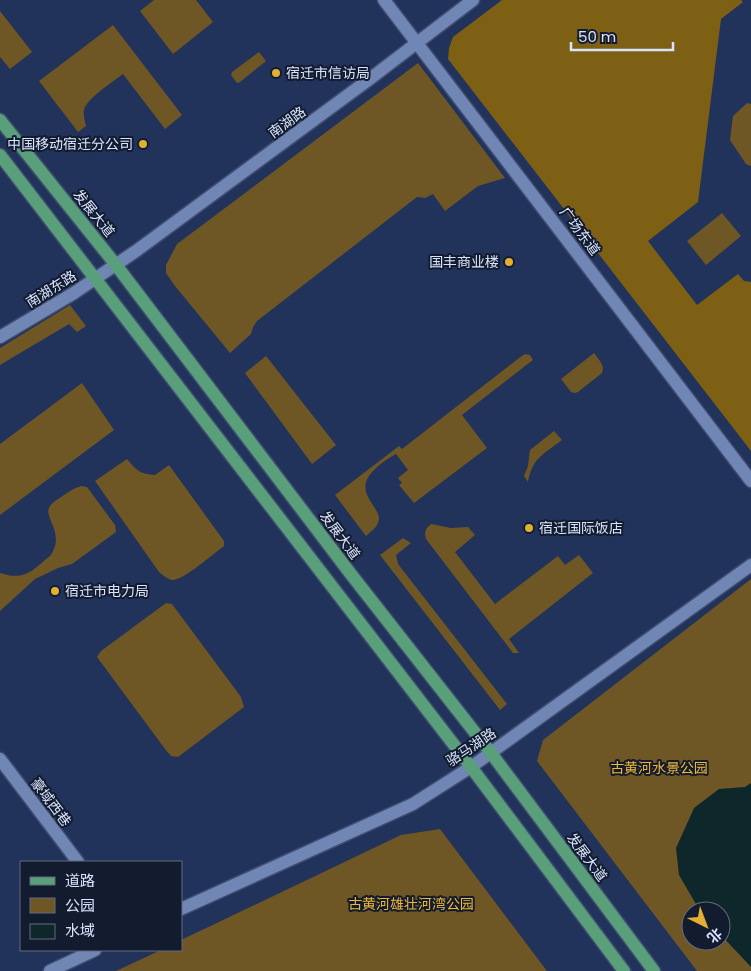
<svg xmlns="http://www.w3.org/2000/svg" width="751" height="971" font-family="Poppins,'Noto Sans SC',sans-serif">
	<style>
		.green { fill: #6e5725; fill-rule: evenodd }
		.forest { fill: #7e6015 }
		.water { fill: #0e272a }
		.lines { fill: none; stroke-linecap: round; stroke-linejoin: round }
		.street-casing { stroke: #404e71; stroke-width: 15 }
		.secondary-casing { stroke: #404e71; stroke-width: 15 }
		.primary-casing { stroke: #404e71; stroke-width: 15 }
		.street { stroke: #7086b5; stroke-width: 12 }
		.secondary { stroke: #7086b5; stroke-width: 12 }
		.primary { stroke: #599f79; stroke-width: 12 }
		.poi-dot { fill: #e2af34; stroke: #131b2e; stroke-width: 2 }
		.labels { text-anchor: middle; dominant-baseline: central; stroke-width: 4; stroke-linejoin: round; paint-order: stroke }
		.poi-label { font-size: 14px; fill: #d8e4fe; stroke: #131b2e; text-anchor: start }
		.street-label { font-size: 14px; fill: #d8e4fe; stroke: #131b2e }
		.park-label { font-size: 14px; fill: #eeb835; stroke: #131b2e }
	</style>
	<rect width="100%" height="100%" fill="#21325b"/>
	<path class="green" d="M 154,0 L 196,0 L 213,22 L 173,54 L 140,11 Z
		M 0,11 L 32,52 L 10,69 L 0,57 Z
		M 113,25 L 182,115 L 165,129 L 123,74 C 114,81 86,99 84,110 C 83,115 85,121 86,126 L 78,132 L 39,81 Z
		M 259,52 L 266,61 L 240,82 L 237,83 L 231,75 L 232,72 Z
		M 418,63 L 505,178 L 478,186 L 445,211 L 433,194 L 425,198 L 417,197 L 257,321 L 253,327 L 251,334 L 230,353 L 175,286 L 166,273 L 166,265 L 177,244 Z
		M 747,103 L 751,104 L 751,165 L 750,166 L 746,164 L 730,140 L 733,116 Z
		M 722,213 L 741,236 L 706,265 L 687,241 Z
		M 70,305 L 86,326 L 77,332 L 69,324 L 0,365 L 0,348 Z
		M 594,353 C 599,360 605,365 602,373 L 578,392 L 575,393 L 571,392 L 561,379 Z
		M 526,354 L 530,355 L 533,360 L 462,415 L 487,448 L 414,503 L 399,485 L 402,483 L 398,478 L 408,470 L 396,454 C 387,459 375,467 369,476 C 355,497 387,510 377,525 C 375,529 370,532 366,536 L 335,495 L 399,446 L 402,449 L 523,355 Z
		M 266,356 L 336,445 L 312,464 L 245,373 Z
		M 82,383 L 114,430 L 0,515 L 0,444 Z
		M 554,431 L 562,440 C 544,454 532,458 528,482 L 524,476 L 528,466 L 530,450 Z
		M 127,459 C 136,470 140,474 155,475 L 169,465 L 224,541 L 224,546 C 214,553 183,581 172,580 C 167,579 163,575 159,572 L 95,481 Z
		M 81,486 L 87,487 L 115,525 L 116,532 L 72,564 L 58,568 L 35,579 L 0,611 L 0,573 C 26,581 31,571 50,556 C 66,534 44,518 49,508 C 51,503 57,500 61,497 C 67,493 74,488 81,486 Z
		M 431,524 L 451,528 L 468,527 L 475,535 L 455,552 L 495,604 L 558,556 L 565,565 L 579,555 L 593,573 L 509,639 L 519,653 L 513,653 L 426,539 C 424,532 425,529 431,524 Z
		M 403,538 L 411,543 L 396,555 L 398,564 L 507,704 L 500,710 L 380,555 Z
		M 751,579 L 751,971 L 697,971 L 537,761 L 543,740 ZM 691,911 L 721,911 L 721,941 L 691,941 Z
		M 166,603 L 172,604 L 241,697 L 244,707 L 178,757 L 171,756 L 165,749 L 97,657 L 101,651 Z
		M 440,829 L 547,971 L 116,971 L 161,950 L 181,950 L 181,940 L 401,835 Z"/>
	<path class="forest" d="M 502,0 L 741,0 L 743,2 L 721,19 L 698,202 L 648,241 L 697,305 L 738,274 L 744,281 L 751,282 L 751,451 L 448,59 L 449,48 L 453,37 Z"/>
	<path class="water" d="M 751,783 L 751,967 L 721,935 L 721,911 L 700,911 L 679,875 L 676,848 L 694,808 L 719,789 L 745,787 Z"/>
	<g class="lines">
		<g class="street-casing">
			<path id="street" d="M 0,759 L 78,862"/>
		</g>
		<g class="secondary-casing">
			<path id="secondary" d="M 384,0 L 751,481
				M 0,337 L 74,293 L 136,251 L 371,78 L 473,0
				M 181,909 L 413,804 L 471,767 L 751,565
				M 50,971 L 95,950"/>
		</g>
		<g class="primary-casing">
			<path id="primary" d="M 0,120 L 116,265 L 350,573 L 491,753 L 654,971
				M 0,155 L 471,767 L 624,971"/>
		</g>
		<use href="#street" class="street"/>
		<use href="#secondary" class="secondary"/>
		<use href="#primary" class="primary"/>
	</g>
	<g class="poi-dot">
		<circle cx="276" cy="73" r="5"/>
		<circle cx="143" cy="144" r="5"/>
		<circle cx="509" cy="262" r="5"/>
		<circle cx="529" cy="528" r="5"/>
		<circle cx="55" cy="591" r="5"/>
	</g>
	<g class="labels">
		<g class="poi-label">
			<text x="286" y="73">宿迁市信访局</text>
			<text x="133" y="144" text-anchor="end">中国移动宿迁分公司</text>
			<text x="499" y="262" text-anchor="end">国丰商业楼</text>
			<text x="539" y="528">宿迁国际饭店</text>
			<text x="65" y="591">宿迁市电力局</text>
		</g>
		<g class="street-label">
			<text transform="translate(287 122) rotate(-36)">南湖路</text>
			<text transform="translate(94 213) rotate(51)">发展大道</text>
			<text transform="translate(580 231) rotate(53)">广场东道</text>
			<text transform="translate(51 289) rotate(-32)">南湖东路</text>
			<text transform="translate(340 535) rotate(53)">发展大道</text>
			<text transform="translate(471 747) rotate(-34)">骆马湖路</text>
			<text transform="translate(51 802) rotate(53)">豪域西巷</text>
			<text transform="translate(587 857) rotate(53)">发展大道</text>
		</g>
		<g class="park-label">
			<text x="659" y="768">古黄河水景公园</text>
			<text x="411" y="904">古黄河雄壮河湾公园</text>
		</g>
	</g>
	<rect x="20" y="861" width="162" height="90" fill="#131b2e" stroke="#626b81"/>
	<rect x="30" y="877" width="25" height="8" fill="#599f79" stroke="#626b81"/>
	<text x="65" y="886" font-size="15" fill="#d8e4fe">道路</text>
	<rect x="30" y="898" width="25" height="15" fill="#6e5725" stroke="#626b81"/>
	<text x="65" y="911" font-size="15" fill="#d8e4fe">公园</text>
	<rect x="30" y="924" width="25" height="15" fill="#0e272a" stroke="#626b81"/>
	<text x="65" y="936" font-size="15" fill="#d8e4fe">水域</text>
	<g transform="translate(706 926) rotate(138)"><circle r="24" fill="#131b2e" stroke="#626b81"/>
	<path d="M0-4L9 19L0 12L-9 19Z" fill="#e2af34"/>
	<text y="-8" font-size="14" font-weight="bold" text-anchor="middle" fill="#d8e4fe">北</text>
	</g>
	<path d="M571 42v8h102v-8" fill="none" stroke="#d8e4fe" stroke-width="2.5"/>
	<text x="578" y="42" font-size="15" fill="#d8e4fe" stroke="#131b2e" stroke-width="4" paint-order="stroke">50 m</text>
</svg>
